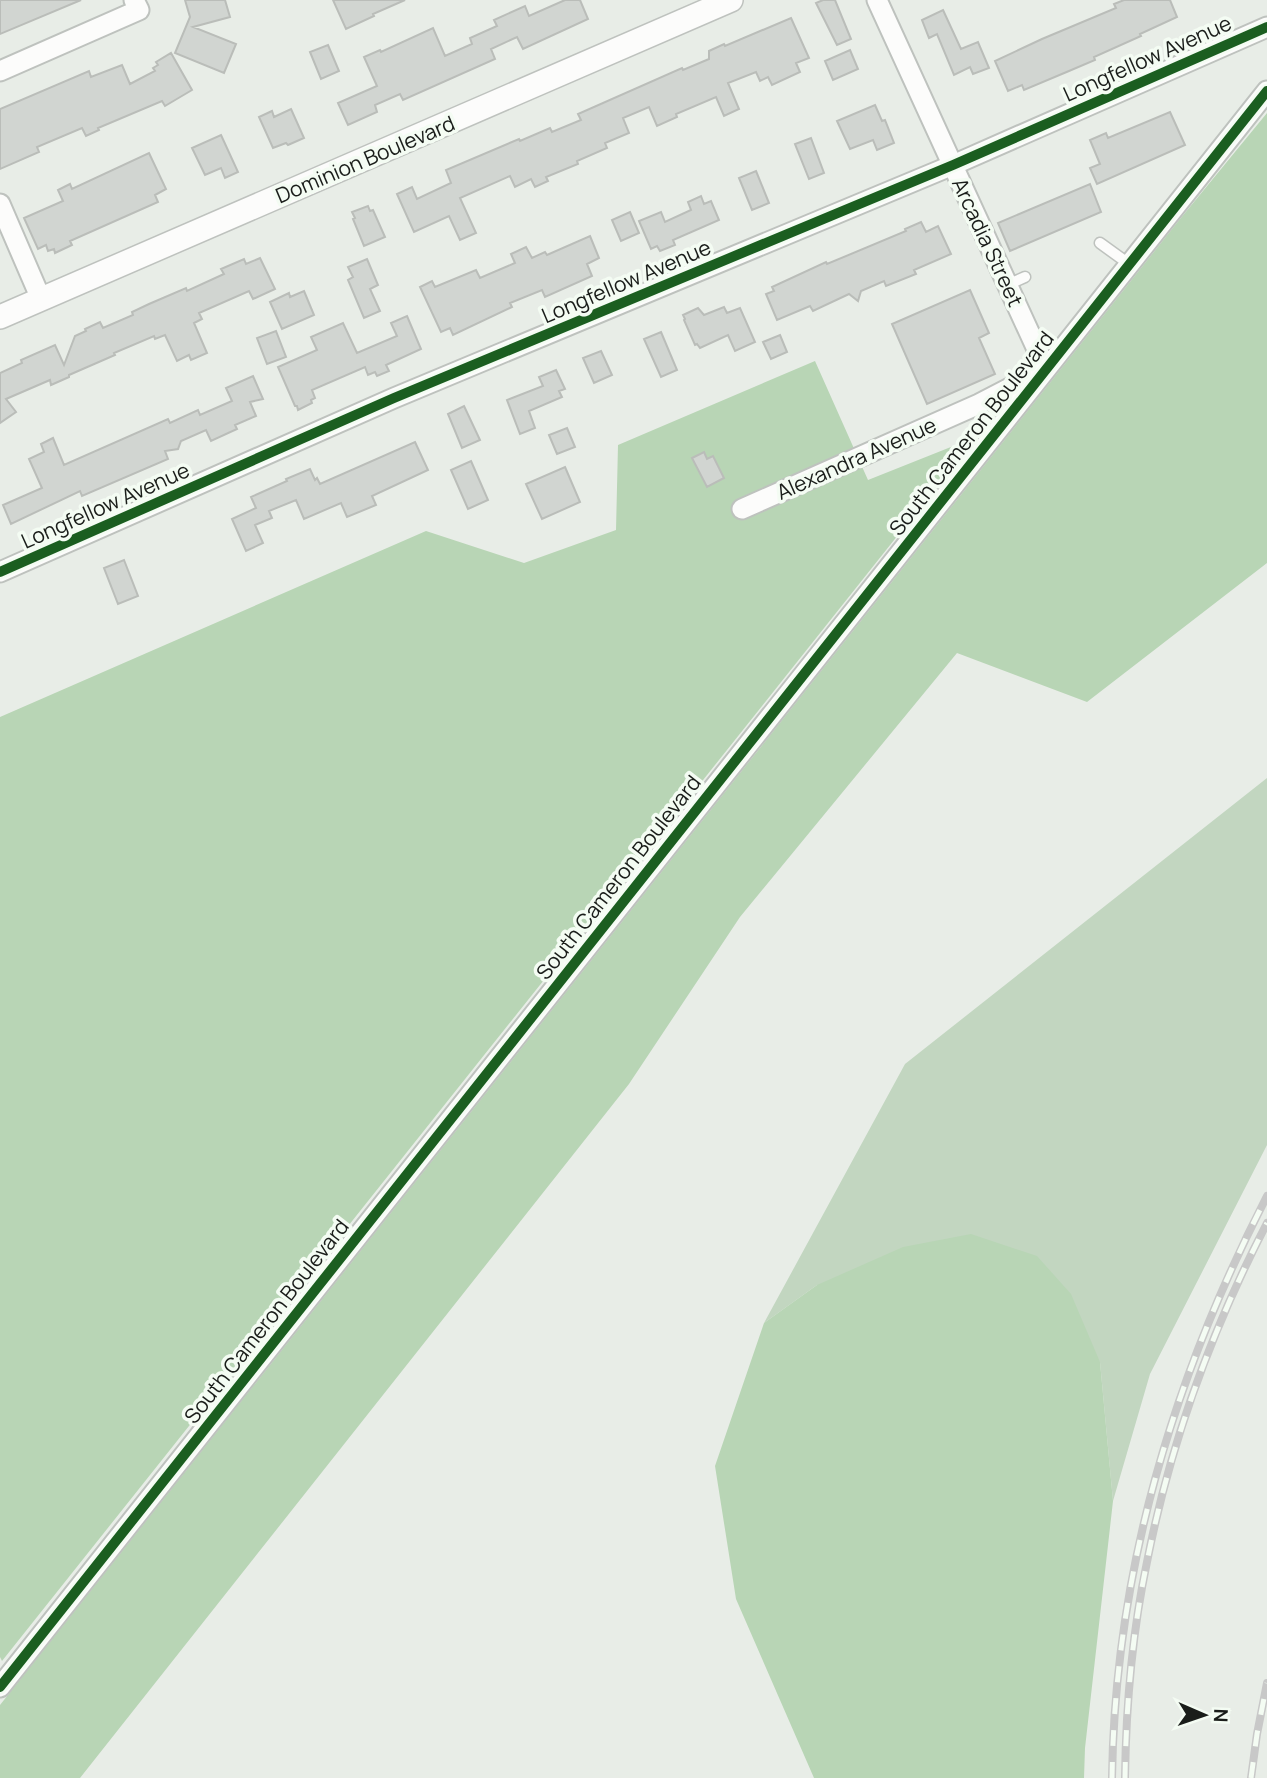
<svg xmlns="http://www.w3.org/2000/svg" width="1267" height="1778" font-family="Manrope,sans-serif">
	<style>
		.green { fill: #c2d6c0 }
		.forest { fill: #b8d5b5 }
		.building { fill: #d1d5d1; stroke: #babdb9; stroke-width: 2 }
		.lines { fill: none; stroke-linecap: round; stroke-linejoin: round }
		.service-casing { stroke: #bec2be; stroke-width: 13 }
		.minor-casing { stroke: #bec2be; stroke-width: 23 }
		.tertiary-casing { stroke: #bec2be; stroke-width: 26 }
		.service { stroke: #fcfcfb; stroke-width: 10 }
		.minor { stroke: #fcfcfb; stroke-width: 19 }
		.tertiary { stroke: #fcfcfb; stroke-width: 23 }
		.rail-casing { stroke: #c8c8c8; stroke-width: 8 }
		.rail { stroke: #f4fcf3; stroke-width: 5; stroke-dasharray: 16; stroke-linecap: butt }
		.cycleway-casing { stroke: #f4fcf3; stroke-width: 15 }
		.cycleway { stroke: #1b5e20; stroke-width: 10 }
		.labels { text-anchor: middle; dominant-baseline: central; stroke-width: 7; stroke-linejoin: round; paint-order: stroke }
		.street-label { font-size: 21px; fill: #1a1d1a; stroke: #f4fcf3 }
	</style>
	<rect width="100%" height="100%" fill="#e8ede7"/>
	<path class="green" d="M 1267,778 L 1267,1145 L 1150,1374 L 1113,1501 L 1100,1362 L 817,1285 L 764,1323 L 905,1064 Z"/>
	<path class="forest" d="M 1267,113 L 1267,563 L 1087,702 L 957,653 L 740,917 L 629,1084 L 80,1778 L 0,1778 L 0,1705 L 1180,219 Z
		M 815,361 L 868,480 L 976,437 L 2,1661 L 0,1657 L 0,717 L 426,531 L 524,563 L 616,530 L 618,445 Z
		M 971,1234 L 1037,1256 L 1071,1294 L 1100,1362 L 1113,1501 L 1085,1748 L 1084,1778 L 814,1778 L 736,1599 L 715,1466 L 764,1323 L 817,1285 L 903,1247 Z"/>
	<path class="building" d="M 0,0 L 81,0 L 0,34 Z
		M 185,0 L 225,0 L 230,17 L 193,27 L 236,44 L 224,73 L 175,53 L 190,17 Z
		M 333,0 L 405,0 L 373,14 L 374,16 L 346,29 Z
		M 565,0 L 580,0 L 588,19 L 523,49 L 517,37 L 491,49 L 495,59 L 403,100 L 400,94 L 375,105 L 377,112 L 348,125 L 338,103 L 377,86 L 364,57 L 380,50 L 381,52 L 433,28 L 445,56 L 472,44 L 470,38 L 497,26 L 494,20 L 525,6 L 529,16 Z
		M 823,0 L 835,0 L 851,39 L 837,45 L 816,3 Z
		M 1124,0 L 1170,0 L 1177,17 L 1140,34 L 1141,36 L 1094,57 L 1095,60 L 1069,71 L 1024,90 L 1022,85 L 1008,91 L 995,61 L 1042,39 L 1116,8 L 1114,4 Z
		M 943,10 L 961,49 L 978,42 L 989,68 L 973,74 L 970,67 L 954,75 L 937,34 L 929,38 L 922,20 Z
		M 791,18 L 809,58 L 796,63 L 800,72 L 772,85 L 768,77 L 760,81 L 756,72 L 728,83 L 739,109 L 724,116 L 716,97 L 676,114 L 677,117 L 657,126 L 649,107 L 623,118 L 629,133 L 605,143 L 607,148 L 577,161 L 578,164 L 546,177 L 548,181 L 535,187 L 531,179 L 515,187 L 510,176 L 460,198 L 476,233 L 460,240 L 449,216 L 414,232 L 397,194 L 412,187 L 417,199 L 451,183 L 446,170 L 519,139 L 520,141 L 550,128 L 552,132 L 581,120 L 578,114 L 682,68 L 683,70 L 709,59 L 709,51 L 724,44 L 725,46 Z
		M 328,45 L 339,71 L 321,79 L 310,52 Z
		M 850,50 L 858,69 L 833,80 L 825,61 Z
		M 171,53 L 192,90 L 165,106 L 162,101 L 98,128 L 99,130 L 86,136 L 82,128 L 37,147 L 39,152 L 0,169 L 0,109 L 89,71 L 91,77 L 122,65 L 130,84 L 155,71 L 153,68 L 158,65 L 156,62 Z
		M 875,105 L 882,121 L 885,120 L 894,143 L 877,150 L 873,140 L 850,149 L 837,121 Z
		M 291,109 L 304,138 L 288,145 L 286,143 L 273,148 L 259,117 L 272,111 L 274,117 Z
		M 1170,112 L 1185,145 L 1097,184 L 1090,168 L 1100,164 L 1090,140 L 1106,133 L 1108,138 Z
		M 221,135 L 238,172 L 225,178 L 221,168 L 205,175 L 192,148 Z
		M 811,138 L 824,173 L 809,179 L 795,144 Z
		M 149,153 L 166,189 L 155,195 L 158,202 L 70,241 L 72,245 L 55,253 L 54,249 L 48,251 L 46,245 L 38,249 L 24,218 L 63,201 L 58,190 L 70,184 L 72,189 Z
		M 756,171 L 769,203 L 752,210 L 739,178 Z
		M 1090,184 L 1101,212 L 1010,251 L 998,223 Z
		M 701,196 L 704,204 L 711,201 L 719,220 L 673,240 L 675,245 L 660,251 L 657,246 L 651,249 L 639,221 L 661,212 L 665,222 L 691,210 L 688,202 Z
		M 368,206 L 370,211 L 373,210 L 385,237 L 364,246 L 353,219 L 355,218 L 352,212 Z
		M 630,212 L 639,233 L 621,241 L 612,220 Z
		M 921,222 L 926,232 L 938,226 L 951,254 L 914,270 L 916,274 L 886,286 L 884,281 L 861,291 L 858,301 L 849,294 L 813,311 L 810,306 L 777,320 L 766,294 L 774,291 L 772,287 L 826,262 L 827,264 L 906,231 L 905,229 Z
		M 590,236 L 599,258 L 587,264 L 592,276 L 545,297 L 542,290 L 510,303 L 512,307 L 453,335 L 450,328 L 441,332 L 420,287 L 432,281 L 435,287 L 476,270 L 480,278 L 515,263 L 511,254 L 526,247 L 532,258 L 545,252 L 547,255 Z
		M 260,258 L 275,289 L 253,299 L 249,291 L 199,313 L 202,319 L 194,323 L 207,353 L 191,360 L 189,355 L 177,361 L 165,335 L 155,339 L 154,336 L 114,353 L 115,355 L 69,375 L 69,377 L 51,385 L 50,380 L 6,399 L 16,412 L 0,423 L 0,373 L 22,363 L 21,360 L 55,345 L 64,365 L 75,336 L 86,331 L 85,329 L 100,322 L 103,328 L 133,315 L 132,312 L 149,304 L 186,288 L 187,291 L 224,274 L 221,269 L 244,259 L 246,264 Z
		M 367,259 L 378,285 L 370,289 L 380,311 L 364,318 L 348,280 L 353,277 L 348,267 Z
		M 970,290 L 989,333 L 979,338 L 995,374 L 927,404 L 892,324 Z
		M 304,291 L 314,315 L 282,329 L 270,302 L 289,293 L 290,297 Z
		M 724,307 L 727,313 L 740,308 L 755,342 L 735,351 L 728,335 L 700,348 L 697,344 L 695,345 L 684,320 L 685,319 L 683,315 L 698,308 L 704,315 Z
		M 407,316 L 421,349 L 386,365 L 389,371 L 377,376 L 375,372 L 368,375 L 365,367 L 312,390 L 315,398 L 311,400 L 312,403 L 298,410 L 297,406 L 295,406 L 278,367 L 317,350 L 311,337 L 343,323 L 357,353 L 397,336 L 391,323 Z
		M 276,331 L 286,357 L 267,364 L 257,338 Z
		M 661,332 L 677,370 L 661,377 L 644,339 Z
		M 780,335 L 787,352 L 771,359 L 763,342 Z
		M 601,351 L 612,375 L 594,383 L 583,358 Z
		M 556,370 L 565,389 L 559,391 L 562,397 L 529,411 L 535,428 L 520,434 L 507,400 L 543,386 L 539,377 Z
		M 253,376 L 263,399 L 250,402 L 256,416 L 235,425 L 237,429 L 211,441 L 206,430 L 181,441 L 178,449 L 165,451 L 168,459 L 82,496 L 80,491 L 11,524 L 3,505 L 42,488 L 29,459 L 44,452 L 41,444 L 53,438 L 64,465 L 168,419 L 170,423 L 198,410 L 200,415 L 232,401 L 226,388 Z
		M 464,406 L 480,440 L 462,448 L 448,414 Z
		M 567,428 L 575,447 L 557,454 L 549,435 Z
		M 415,442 L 428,470 L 372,496 L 376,505 L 347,517 L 341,503 L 304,519 L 296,500 L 269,511 L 272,518 L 255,525 L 263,543 L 246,551 L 232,519 L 256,508 L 251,497 L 287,481 L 286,479 L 310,469 L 315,480 L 317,478 L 320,484 Z
		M 704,452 L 707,459 L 713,456 L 724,478 L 707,487 L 692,458 Z
		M 471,461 L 488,500 L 468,509 L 451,470 Z
		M 565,467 L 580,502 L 542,519 L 526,484 Z
		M 124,560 L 138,596 L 118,604 L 104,568 Z"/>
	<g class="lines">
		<g class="service-casing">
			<path id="service" d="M 1100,243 L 1129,264
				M 1007,285 L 1025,277"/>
		</g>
		<g class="minor-casing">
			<path id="minor" d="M 0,71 L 139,10 L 134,0
				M 0,204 L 41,299
				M 742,509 L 979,404 L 1046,369 L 877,0
				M 0,572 L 394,398 L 953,165 L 1267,27
				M 0,1687 L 1267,91"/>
		</g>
		<g class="tertiary-casing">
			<path id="tertiary" d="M 0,317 L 731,0"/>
		</g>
		<use href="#service" class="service"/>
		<use href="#minor" class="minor"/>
		<use href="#tertiary" class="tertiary"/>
		<g class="rail-casing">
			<path id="rail" d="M 1112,1778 C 1115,1571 1173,1379 1267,1196
				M 1125,1778 C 1126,1706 1132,1633 1147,1562 C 1170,1444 1212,1329 1267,1223
				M 1251,1778 L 1257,1734 L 1267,1683"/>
		</g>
		<use href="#rail" class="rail"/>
		<g class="cycleway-casing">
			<path id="cycleway" d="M 0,572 L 394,398 L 953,165 L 1267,27
				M 0,1687 L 1267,91"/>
		</g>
		<use href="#cycleway" class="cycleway"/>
	</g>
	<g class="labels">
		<g class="street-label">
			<text transform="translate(1147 58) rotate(-24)">Longfellow Avenue</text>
			<text transform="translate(365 159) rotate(-23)">Dominion Boulevard</text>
			<text transform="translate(988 242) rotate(65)">Arcadia Street</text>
			<text transform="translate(626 281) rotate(-23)">Longfellow Avenue</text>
			<text transform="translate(971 433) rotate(-52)">South Cameron Boulevard</text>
			<text transform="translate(856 458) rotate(-24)">Alexandra Avenue</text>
			<text transform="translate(105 505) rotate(-24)">Longfellow Avenue</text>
			<text transform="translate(618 877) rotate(-52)">South Cameron Boulevard</text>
			<text transform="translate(266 1321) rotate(-52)">South Cameron Boulevard</text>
		</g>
	</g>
	<g transform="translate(1204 1715) rotate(92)" stroke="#f4fcf3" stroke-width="5" paint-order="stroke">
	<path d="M0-5L12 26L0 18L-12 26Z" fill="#1a1d1a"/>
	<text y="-10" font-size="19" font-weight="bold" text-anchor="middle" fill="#1a1d1a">N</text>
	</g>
</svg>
